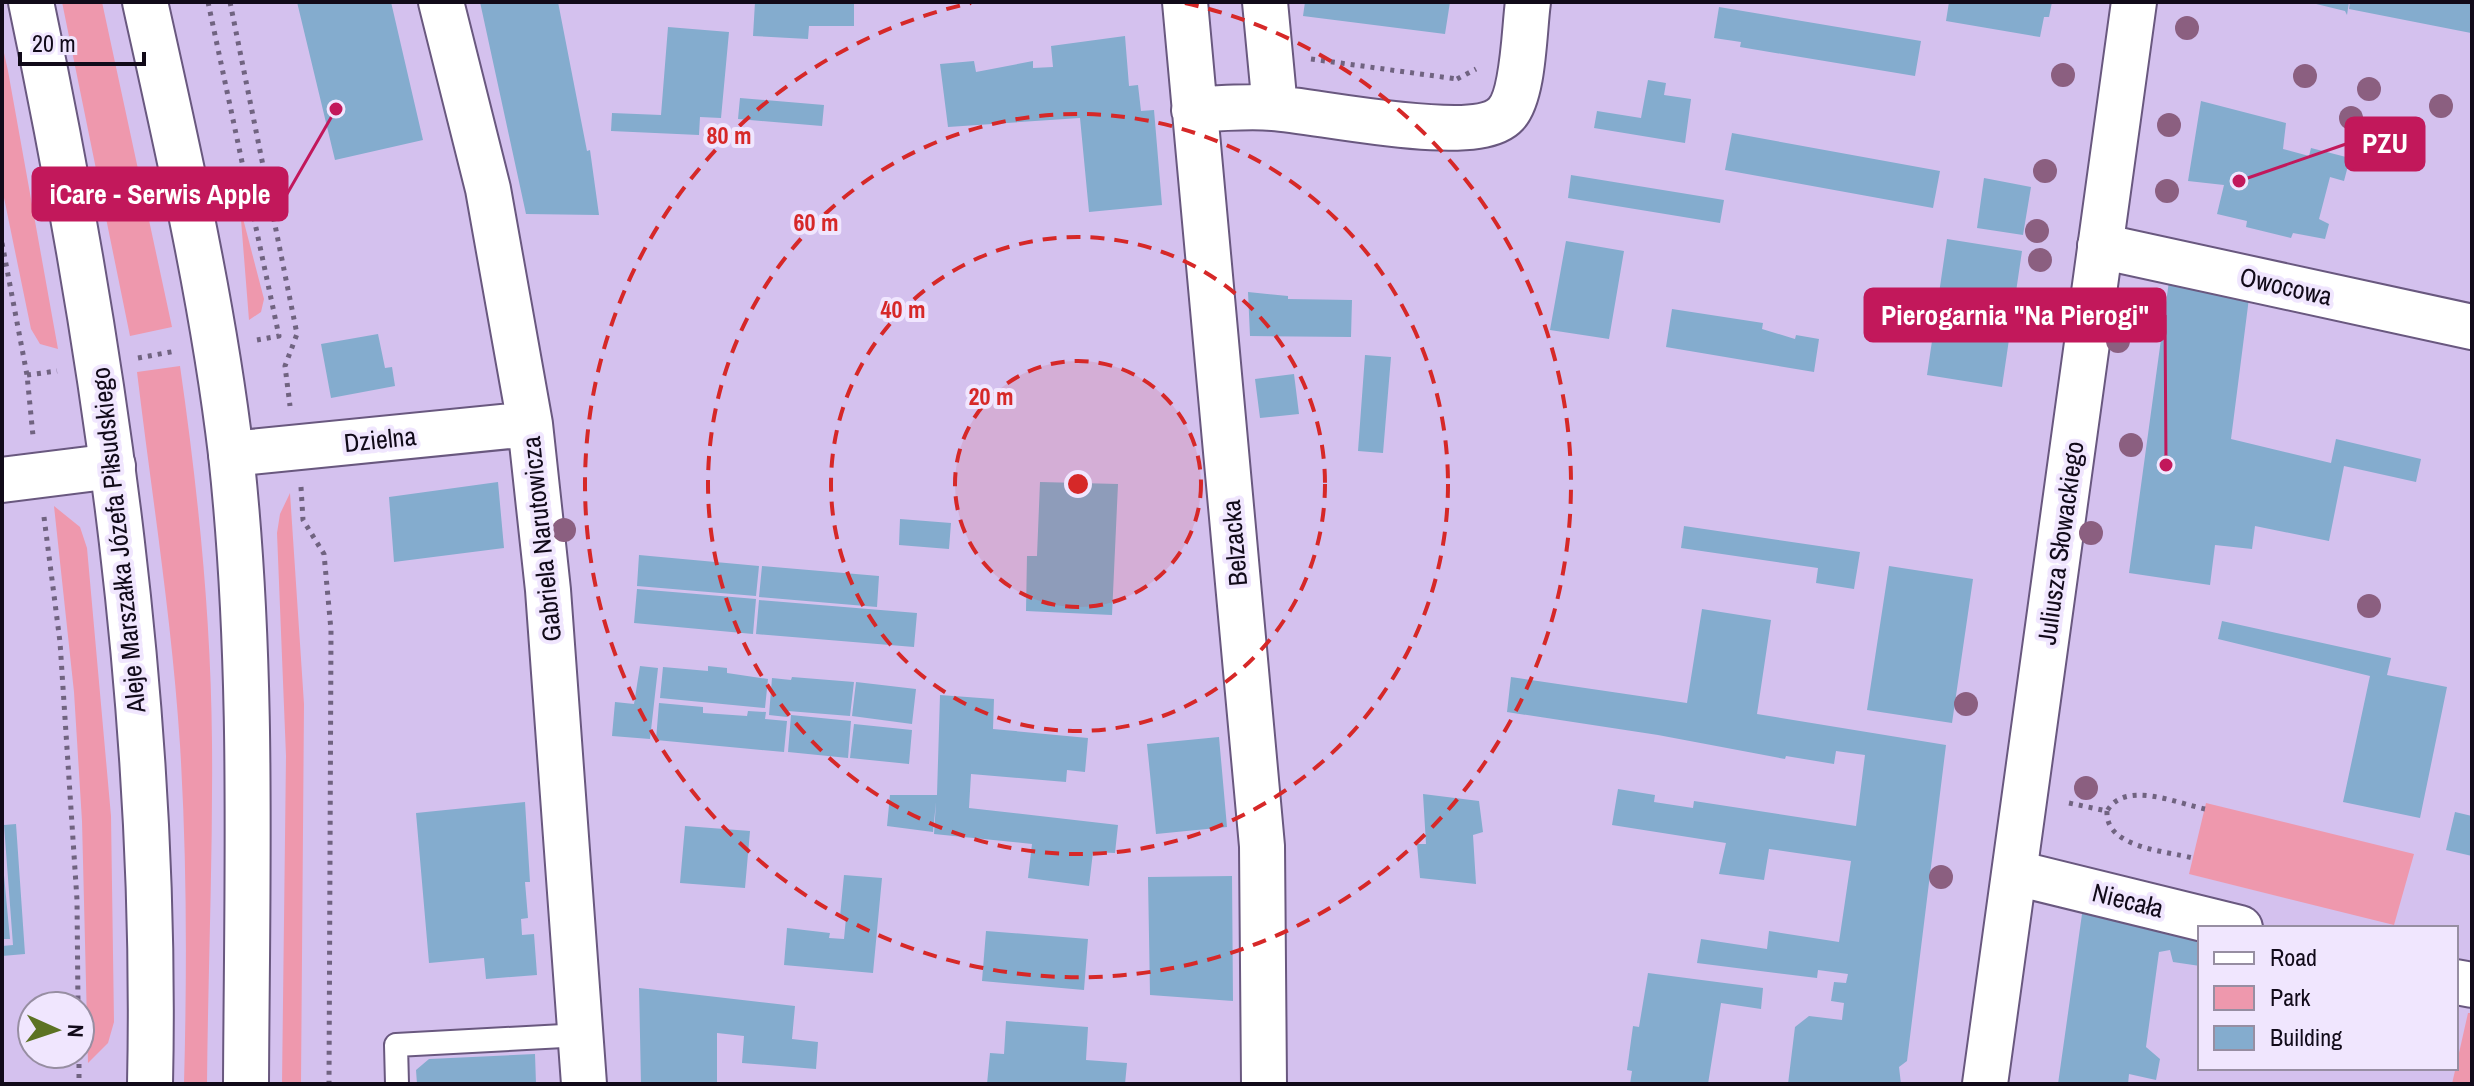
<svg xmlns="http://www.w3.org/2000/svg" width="2474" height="1086" font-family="'Archivo Narrow',sans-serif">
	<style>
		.green { fill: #ee98ad }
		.building { fill: #84acce }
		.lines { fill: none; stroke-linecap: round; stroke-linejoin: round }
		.service-casing { stroke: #69587f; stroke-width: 26 }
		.minor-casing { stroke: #69587f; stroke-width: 48 }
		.tertiary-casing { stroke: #69587f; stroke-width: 48 }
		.secondary-casing { stroke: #69587f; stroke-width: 48 }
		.path { stroke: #706380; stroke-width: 5; stroke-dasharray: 4 6; stroke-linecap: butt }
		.service { stroke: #fff; stroke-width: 22 }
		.minor { stroke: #fff; stroke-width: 44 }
		.tertiary { stroke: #fff; stroke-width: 44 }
		.secondary { stroke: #fff; stroke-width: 44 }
		.tree { fill: #8b5f80 }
		.ring { fill: none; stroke: #d62828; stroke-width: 4; stroke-dasharray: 14 10 }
		.labels { text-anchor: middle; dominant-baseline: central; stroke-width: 8; stroke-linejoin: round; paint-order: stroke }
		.street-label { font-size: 26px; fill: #110a19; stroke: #f0e6fe }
		.centre { fill: #d62828; stroke: #f0e6fe; stroke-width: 4 }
		.ring-label { font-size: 24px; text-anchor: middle; font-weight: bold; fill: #d62828; stroke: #f0e6fe; stroke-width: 8; stroke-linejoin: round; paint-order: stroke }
		.leader { fill: none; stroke: #c2185b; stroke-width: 3 }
		.callout-dot { fill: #c2185b; stroke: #f0e6fe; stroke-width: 3 }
		.callout { fill: #c2185b; stroke: #c2185b; stroke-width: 3 }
		.callout-label { font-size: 28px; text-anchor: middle; font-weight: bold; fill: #fff }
	</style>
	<rect width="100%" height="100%" fill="#d4c1ee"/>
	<path class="green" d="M 62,2 L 102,2 L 172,327 L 130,336 Z
		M 2,44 L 8,71 L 58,349 L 40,344 L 31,329 L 2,188 Z
		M 240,207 L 264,299 L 261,312 L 249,320 Z
		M 180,366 C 198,491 211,616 212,743 C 213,856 208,970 207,1084 L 184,1084 C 187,971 187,858 180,745 C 172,620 152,497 137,372 Z
		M 290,493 L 304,704 L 301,1084 L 282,1084 L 286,756 L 277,533 L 280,514 Z
		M 54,506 L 80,527 L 87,548 L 111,816 L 114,1022 L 108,1043 L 88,1063 L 82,821 L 74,692 Z
		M 2206,803 L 2414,854 L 2394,925 L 2189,874 Z
		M 2468,1013 L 2472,1013 L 2472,1084 L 2452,1084 Z"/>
	<path class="building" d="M 297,2 L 391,2 L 423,140 L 335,160 Z
		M 480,2 L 558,2 L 587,151 L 590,150 L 599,215 L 526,214 Z
		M 755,2 L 854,2 L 854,26 L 809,26 L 808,39 L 753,36 Z
		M 1305,2 L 1450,2 L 1445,34 L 1303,16 Z
		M 1949,2 L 2052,2 L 2049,17 L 2044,17 L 2040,37 L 1946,21 Z
		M 2308,2 L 2349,2 L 2347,15 L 2345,11 Z
		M 2350,2 L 2472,2 L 2471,33 L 2349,9 Z
		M 1719,7 L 1921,41 L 1915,76 L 1740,47 L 1741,42 L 1714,38 Z
		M 668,27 L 729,32 L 721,118 L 700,117 L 699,135 L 611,131 L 612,113 L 661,115 Z
		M 1125,36 L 1129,86 L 1138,85 L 1141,111 L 1154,110 L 1162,205 L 1089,212 L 1080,118 L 948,127 L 940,64 L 974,61 L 976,72 L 1033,61 L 1033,68 L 1053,67 L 1051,46 Z
		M 1648,80 L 1666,83 L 1664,95 L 1691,99 L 1685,143 L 1594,128 L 1597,111 L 1641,118 Z
		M 740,98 L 824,105 L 822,126 L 738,119 Z
		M 2201,101 L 2286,123 L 2283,149 L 2309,156 L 2311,148 L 2350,158 L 2344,181 L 2330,177 L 2319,219 L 2329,224 L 2325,239 L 2293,233 L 2291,238 L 2246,227 L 2247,221 L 2217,214 L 2224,185 L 2188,181 Z
		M 1732,133 L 1940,171 L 1933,208 L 1725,170 Z
		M 1571,175 L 1724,200 L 1720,223 L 1568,198 Z
		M 1984,178 L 2031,187 L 2023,235 L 1977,228 Z
		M 1947,239 L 2022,251 L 2002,387 L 1927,375 Z
		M 1566,241 L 1624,251 L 1609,339 L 1550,330 Z
		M 2169,281 L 2249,298 L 2231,439 L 2331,463 L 2336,439 L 2421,459 L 2416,482 L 2344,466 L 2329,541 L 2255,526 L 2252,549 L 2215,545 L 2210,585 L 2129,573 Z
		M 1248,292 L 1288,296 L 1288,299 L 1352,300 L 1351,337 L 1250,336 Z
		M 1672,309 L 1763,323 L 1762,329 L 1795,339 L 1796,335 L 1819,339 L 1814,372 L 1666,347 Z
		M 378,334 L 385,368 L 392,367 L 395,386 L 331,398 L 321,344 Z
		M 1365,355 L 1391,357 L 1383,453 L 1358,451 Z
		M 1294,374 L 1299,414 L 1260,418 L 1255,379 Z
		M 498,482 L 504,548 L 394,562 L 389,497 Z
		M 1040,482 L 1118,484 L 1112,615 L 1026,611 L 1027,556 L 1037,556 Z
		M 900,519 L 951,523 L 949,549 L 899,545 Z
		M 1684,526 L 1860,552 L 1854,589 L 1816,583 L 1818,568 L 1681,548 Z
		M 639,555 L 759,566 L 756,596 L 637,586 Z
		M 762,566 L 879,576 L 877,607 L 759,597 Z
		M 1889,566 L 1973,579 L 1952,723 L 1867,710 Z
		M 637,589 L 756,599 L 753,634 L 634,623 Z
		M 759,600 L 917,613 L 914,647 L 756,634 Z
		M 1702,609 L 1771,620 L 1757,714 L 1946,745 L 1907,1061 L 1899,1067 L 1901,1084 L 1788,1084 L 1795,1027 L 1809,1016 L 1842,1020 L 1844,1003 L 1831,1001 L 1834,982 L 1846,983 L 1848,974 L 1818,970 L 1817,978 L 1697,963 L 1701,939 L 1767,949 L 1769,931 L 1839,942 L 1851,861 L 1769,849 L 1764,880 L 1719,874 L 1726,843 L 1612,825 L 1618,789 L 1655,795 L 1654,802 L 1693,808 L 1694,801 L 1856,826 L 1865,755 L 1836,751 L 1834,764 L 1786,756 L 1785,759 L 1658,735 L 1507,712 L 1511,677 L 1687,703 Z
		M 2222,621 L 2391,658 L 2387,675 L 2447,687 L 2420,818 L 2343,802 L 2370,676 L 2218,639 Z
		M 640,666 L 658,668 L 650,739 L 612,736 L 615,702 L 634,704 Z
		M 708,666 L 727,668 L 727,673 L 768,679 L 765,708 L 660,698 L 663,667 L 708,671 Z
		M 792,677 L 854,682 L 850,716 L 788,711 L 787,717 L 769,715 L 772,678 L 791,680 Z
		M 856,682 L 916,689 L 912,724 L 852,716 Z
		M 940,695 L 994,699 L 993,729 L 1088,738 L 1085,772 L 1067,770 L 1066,782 L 971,774 L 969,808 L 1118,825 L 1115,853 L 1093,852 L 1089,886 L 1028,878 L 1032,844 L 934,834 L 936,802 L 933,832 L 887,826 L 890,795 L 937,795 Z
		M 659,703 L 703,707 L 703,713 L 747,716 L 748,711 L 766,712 L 765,719 L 787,721 L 784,752 L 656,740 Z
		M 791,715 L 851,721 L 848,758 L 788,752 Z
		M 854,724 L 912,730 L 909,764 L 850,758 Z
		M 1219,737 L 1227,827 L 1156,834 L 1147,744 Z
		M 1423,794 L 1479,801 L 1483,832 L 1473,835 L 1476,884 L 1420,878 L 1417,844 L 1426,844 Z
		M 525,802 L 530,882 L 525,882 L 528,918 L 521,919 L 522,935 L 534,934 L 537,975 L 486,979 L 484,958 L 429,963 L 416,813 Z
		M 2455,812 L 2472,816 L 2472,856 L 2446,850 Z
		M 16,824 L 25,954 L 2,956 L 2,946 L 13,945 L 4,825 Z
		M 685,826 L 750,831 L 745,888 L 680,883 Z
		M 2,854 L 10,939 L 2,939 Z
		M 844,875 L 882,878 L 873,973 L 784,965 L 787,928 L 830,933 L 829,938 L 844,939 L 846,918 L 840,917 Z
		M 1232,876 L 1233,1001 L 1150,995 L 1148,877 Z
		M 2083,907 L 2200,935 L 2200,966 L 2173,962 L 2170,950 L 2159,952 L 2146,1047 L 2160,1059 L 2156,1080 L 2129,1074 L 2128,1084 L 2058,1084 Z
		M 986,931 L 1088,939 L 1084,990 L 982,981 Z
		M 1648,973 L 1763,988 L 1761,1009 L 1721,1003 L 1708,1084 L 1630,1084 L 1632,1071 L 1627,1070 L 1633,1026 L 1639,1027 Z
		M 639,988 L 795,1006 L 792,1039 L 818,1042 L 816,1069 L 742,1063 L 744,1036 L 717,1033 L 717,1084 L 641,1084 Z
		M 1006,1021 L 1088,1027 L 1086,1060 L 1127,1063 L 1125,1084 L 987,1084 L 990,1053 L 1004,1054 Z
		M 535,1054 L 536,1084 L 417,1084 L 416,1070 L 429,1059 Z"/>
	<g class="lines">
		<g class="service-casing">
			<path id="service" d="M 397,1084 L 396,1045 L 582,1035"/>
		</g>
		<g class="minor-casing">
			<path id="minor" d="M 441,2 L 488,189 L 530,424 L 548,590 L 584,1084
				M 1185,2 L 1262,846 L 1264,1084
				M 1265,2 L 1275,108
				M 1194,110 C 1221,108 1247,106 1273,108 C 1320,111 1476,147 1506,114 C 1524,95 1524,30 1528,2
				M 2100,246 L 2472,327
				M 231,454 L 530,424
				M 2,480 L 113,466
				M 2016,873 L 2240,928
				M 2456,982 L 2472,985"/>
		</g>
		<g class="tertiary-casing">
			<path id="tertiary" d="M 1985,1084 L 2134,2"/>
		</g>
		<g class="secondary-casing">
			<path id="secondary" d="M 31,2 C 106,358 158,720 150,1084
				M 145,2 C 178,151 213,302 231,454 C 254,663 247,874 246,1084"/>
		</g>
		<path class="path" d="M 208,2 L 279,336 L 257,340
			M 230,2 L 297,334 L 285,366 L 290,406
			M 1311,59 L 1457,79
			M 1457,79 L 1476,69
			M 2,243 L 27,375 L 33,436
			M 138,358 L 176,351
			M 27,375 L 57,371
			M 301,487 L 303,520 L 324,554 L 331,630 L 329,1084
			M 44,517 L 60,642 L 77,900 L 78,1006
			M 2069,803 L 2107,811 C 2125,780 2176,803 2205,809
			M 2107,811 C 2105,848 2166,851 2193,858
			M 79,1054 L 79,1084"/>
		<use href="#service" class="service"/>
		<use href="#minor" class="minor"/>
		<use href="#tertiary" class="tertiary"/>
		<use href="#secondary" class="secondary"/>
	</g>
	<g class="tree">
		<circle cx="2187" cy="28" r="12"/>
		<circle cx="2063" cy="75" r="12"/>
		<circle cx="2305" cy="76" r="12"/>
		<circle cx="2369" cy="89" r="12"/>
		<circle cx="2441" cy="106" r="12"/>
		<circle cx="2351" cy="118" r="12"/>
		<circle cx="2169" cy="125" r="12"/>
		<circle cx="2045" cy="171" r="12"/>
		<circle cx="2167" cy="191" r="12"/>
		<circle cx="2037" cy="231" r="12"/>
		<circle cx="2040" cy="260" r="12"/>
		<circle cx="2118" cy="341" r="12"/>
		<circle cx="2131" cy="445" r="12"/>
		<circle cx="564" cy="530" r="12"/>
		<circle cx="2091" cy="533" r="12"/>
		<circle cx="2369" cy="606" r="12"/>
		<circle cx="1966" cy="704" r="12"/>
		<circle cx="2086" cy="788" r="12"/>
		<circle cx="1941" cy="877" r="12"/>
	</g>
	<circle cx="1078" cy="484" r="123" fill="#d62828" fill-opacity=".12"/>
	<g class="ring">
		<circle cx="1078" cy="484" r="123"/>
		<circle cx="1078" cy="484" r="247"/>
		<circle cx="1078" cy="484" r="370"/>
		<path d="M1185 3A493 493 0 1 1 971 3"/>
	</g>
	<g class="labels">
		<g class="street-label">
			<text transform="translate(2286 286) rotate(13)">Owocowa</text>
			<text transform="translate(380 439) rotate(-6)">Dzielna</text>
			<text transform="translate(541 539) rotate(-96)">Gabriela Narutowicza</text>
			<text transform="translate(118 540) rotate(-96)">Aleje Marszałka Józefa Piłsudskiego</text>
			<text transform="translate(1234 543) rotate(-95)">Belzacka</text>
			<text transform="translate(2060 543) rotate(-82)">Juliusza Słowackiego</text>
			<text transform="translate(2128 900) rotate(14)">Niecała</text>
		</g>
	</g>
	<circle cx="1078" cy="484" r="12" class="centre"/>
	<g class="ring-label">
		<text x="729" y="144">80 m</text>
		<text x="816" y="231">60 m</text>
		<text x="903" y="318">40 m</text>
		<text x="991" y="405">20 m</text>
	</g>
	<path class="leader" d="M2239 181L2346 144M336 109L287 194M2166 465L2165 315"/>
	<g class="callout-dot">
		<circle cx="2239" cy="181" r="8"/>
		<circle cx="336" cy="109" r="8"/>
		<circle cx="2166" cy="465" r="8"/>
	</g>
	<g class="callout">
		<rect x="2346" y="118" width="78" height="52" rx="8"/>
		<rect x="33" y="168" width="254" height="52" rx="8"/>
		<rect x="1865" y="289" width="300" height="52" rx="8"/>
	</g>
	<g class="callout-label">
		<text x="2385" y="153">PZU</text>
		<text x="160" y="204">iCare - Serwis Apple</text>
		<text x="2015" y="325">Pierogarnia "Na Pierogi"</text>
	</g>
	<rect width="2474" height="1086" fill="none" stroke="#110a19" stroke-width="8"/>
	<rect x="2198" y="926" width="260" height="144" fill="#f0e6fe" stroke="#978ea2" stroke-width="2"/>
	<rect x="2214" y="952" width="40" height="12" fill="#ffffff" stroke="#978ea2" stroke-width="2"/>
	<text x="2270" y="966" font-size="24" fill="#110a19">Road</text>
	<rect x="2214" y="986" width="40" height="24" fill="#ee98ad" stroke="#978ea2" stroke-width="2"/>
	<text x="2270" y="1006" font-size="24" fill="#110a19">Park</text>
	<rect x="2214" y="1026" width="40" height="24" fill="#84acce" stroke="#978ea2" stroke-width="2"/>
	<text x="2270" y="1046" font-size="24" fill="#110a19">Building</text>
	<g transform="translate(56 1030) rotate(93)"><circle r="38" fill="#f0e6fe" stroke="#978ea2" stroke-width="2"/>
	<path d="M0-6L14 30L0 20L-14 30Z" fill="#5c7223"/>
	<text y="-12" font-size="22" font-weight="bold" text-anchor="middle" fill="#110a19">N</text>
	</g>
	<path d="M20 52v12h124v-12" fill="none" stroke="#110a19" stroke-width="4"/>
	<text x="32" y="52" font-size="24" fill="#110a19" stroke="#f0e6fe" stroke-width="6" paint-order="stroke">20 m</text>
</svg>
